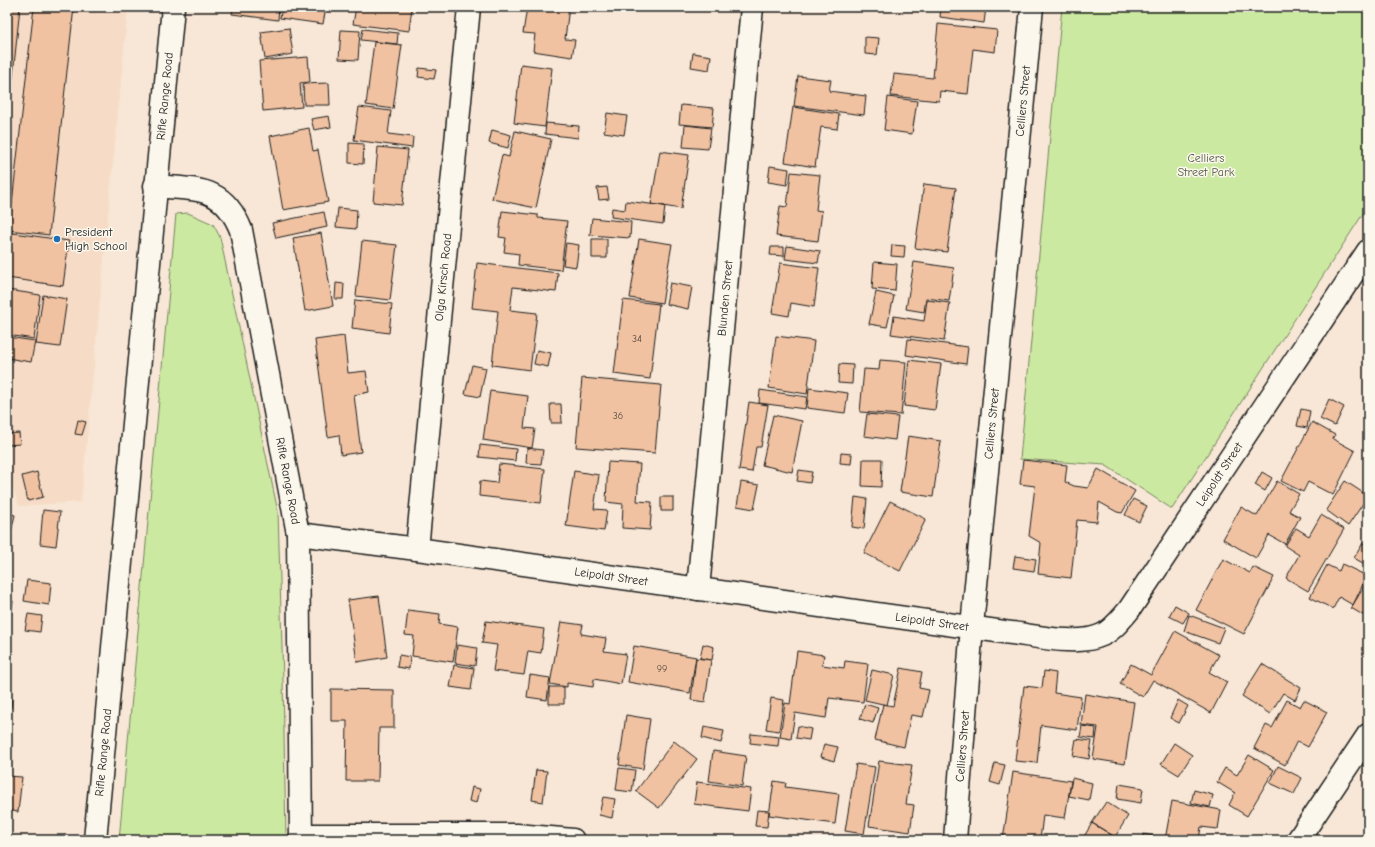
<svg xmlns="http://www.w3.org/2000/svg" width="1375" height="847" font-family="'Comic Neue',sans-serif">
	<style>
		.built { fill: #f6dcc6 }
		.green { fill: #cce9a1; stroke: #74825e }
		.building { fill: #f1c2a1; stroke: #1c1c1c }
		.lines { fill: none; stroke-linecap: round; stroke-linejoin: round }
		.minor-casing { stroke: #1c1c1c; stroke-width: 25 }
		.major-casing { stroke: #1c1c1c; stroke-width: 25 }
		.minor { stroke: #fbf7ec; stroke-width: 22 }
		.major { stroke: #fbf7ec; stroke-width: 22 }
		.poi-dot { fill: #1f6fb2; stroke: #fbf7ec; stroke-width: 1.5 }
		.labels { text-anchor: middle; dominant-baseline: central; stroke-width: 3; stroke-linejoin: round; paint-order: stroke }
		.number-label { font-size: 10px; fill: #51463d }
		.street-label { font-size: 12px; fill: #1c1c1c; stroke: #fbf7ec }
		.park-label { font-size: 12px; fill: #515a44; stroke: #fbf7ec }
		.poi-label { font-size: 12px; fill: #1c1c1c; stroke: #fbf7ec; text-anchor: start }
	</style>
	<rect width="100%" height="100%" fill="#f8e7d6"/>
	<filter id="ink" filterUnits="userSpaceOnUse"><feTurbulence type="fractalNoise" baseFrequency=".025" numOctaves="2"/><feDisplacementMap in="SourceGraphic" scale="8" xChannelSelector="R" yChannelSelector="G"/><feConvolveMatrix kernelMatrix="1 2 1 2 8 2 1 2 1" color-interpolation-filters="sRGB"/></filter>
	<g filter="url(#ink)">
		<path class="built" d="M 7,7 L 128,7 L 81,502 L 19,506 L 7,471 Z"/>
		<path class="green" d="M 1062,7 L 1368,7 L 1368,206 L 1172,509 L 1105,465 L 1020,459 Z
			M 188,213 L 213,224 L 220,237 L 278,512 L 283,680 L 286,840 L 119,840 L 176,214 Z"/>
		<path class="building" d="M 7,7 L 20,7 L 7,134 Z
			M 34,7 L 74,7 L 49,235 L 9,230 Z
			M 233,7 L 279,7 L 278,20 L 232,14 Z
			M 282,7 L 326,7 L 323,24 L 280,18 Z
			M 356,7 L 412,7 L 409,31 L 353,24 Z
			M 527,7 L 569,7 L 565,39 L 575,40 L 572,57 L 533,51 L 535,34 L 523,33 Z
			M 941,7 L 986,7 L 984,23 L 940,17 Z
			M 938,24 L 997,30 L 995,52 L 973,49 L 968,94 L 940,91 L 939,101 L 891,96 L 894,74 L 933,78 Z
			M 289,28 L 293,54 L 265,59 L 261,32 Z
			M 363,29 L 398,33 L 397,44 L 361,40 Z
			M 341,30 L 360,31 L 358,60 L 339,59 Z
			M 865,37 L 879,38 L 877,55 L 865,54 Z
			M 374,42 L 402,45 L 393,109 L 366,105 Z
			M 693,53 L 711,56 L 709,70 L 691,67 Z
			M 308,57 L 310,82 L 300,83 L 302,107 L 263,111 L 259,61 Z
			M 521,64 L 552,68 L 545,127 L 514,123 Z
			M 419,68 L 436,70 L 434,79 L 418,77 Z
			M 798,76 L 831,80 L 829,91 L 866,96 L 864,115 L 794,106 Z
			M 329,83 L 330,105 L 304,105 L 303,84 Z
			M 888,97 L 917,101 L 912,134 L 884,130 Z
			M 681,105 L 714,108 L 712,127 L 679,124 Z
			M 359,107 L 391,111 L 388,134 L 413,137 L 412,148 L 354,140 Z
			M 793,107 L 839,114 L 837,129 L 821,127 L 815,167 L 785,162 Z
			M 607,113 L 627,116 L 624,135 L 604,132 Z
			M 329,116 L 331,127 L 314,130 L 311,119 Z
			M 546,123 L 579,126 L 578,138 L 545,134 Z
			M 685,125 L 711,128 L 708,149 L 683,147 Z
			M 309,128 L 313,151 L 318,150 L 328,202 L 283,210 L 270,136 Z
			M 492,130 L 511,135 L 508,148 L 489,143 Z
			M 515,131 L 551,139 L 536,208 L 492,199 L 502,155 L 509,157 Z
			M 349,143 L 364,144 L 363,164 L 349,163 Z
			M 378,147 L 408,150 L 402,205 L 373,202 Z
			M 660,151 L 689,155 L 681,209 L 651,204 Z
			M 770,166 L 789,169 L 787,185 L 768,182 Z
			M 791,172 L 820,175 L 816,210 L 822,211 L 818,241 L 776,236 L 780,206 L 787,207 Z
			M 924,184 L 956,188 L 947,252 L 915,248 Z
			M 607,187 L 609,199 L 599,200 L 597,188 Z
			M 626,201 L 665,206 L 663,224 L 611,217 L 612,208 L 625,210 Z
			M 338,208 L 357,210 L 356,229 L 336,227 Z
			M 502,211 L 538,215 L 538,218 L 567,221 L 561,270 L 518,265 L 519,254 L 504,252 L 506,238 L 499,237 Z
			M 324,212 L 327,227 L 276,238 L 272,223 Z
			M 592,218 L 631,222 L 630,238 L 590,235 Z
			M 7,232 L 69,241 L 63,286 L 7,278 Z
			M 321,233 L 333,306 L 305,311 L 293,238 Z
			M 592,239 L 607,239 L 607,258 L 592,258 Z
			M 639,239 L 672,244 L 662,303 L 630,298 Z
			M 362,241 L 397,245 L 390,300 L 356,296 Z
			M 566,243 L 579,245 L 576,267 L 563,265 Z
			M 892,245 L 905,246 L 904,257 L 891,256 Z
			M 787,246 L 820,251 L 818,263 L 785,259 Z
			M 771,247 L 784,247 L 784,256 L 770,255 Z
			M 874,262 L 897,264 L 895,291 L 872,289 Z
			M 914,262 L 954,268 L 949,301 L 926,298 L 924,312 L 906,309 Z
			M 477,263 L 558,273 L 556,292 L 513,287 L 510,310 L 537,313 L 530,370 L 492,365 L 498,311 L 472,308 Z
			M 780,263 L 819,268 L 814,307 L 791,303 L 789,316 L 772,313 Z
			M 336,283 L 344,284 L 343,299 L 335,299 Z
			M 670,283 L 692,287 L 688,309 L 666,304 Z
			M 8,290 L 40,295 L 34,339 L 7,335 Z
			M 876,292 L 894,296 L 887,327 L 869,324 Z
			M 43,295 L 67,299 L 60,347 L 36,344 Z
			M 355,300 L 392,304 L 389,333 L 352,328 Z
			M 623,300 L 659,304 L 650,379 L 614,374 Z
			M 927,300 L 950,303 L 944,341 L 891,334 L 894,316 L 924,321 Z
			M 344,336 L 348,373 L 366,371 L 369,392 L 354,395 L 361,452 L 341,455 L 339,435 L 328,437 L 315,340 Z
			M 776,336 L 814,341 L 807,394 L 769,388 Z
			M 7,337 L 35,341 L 31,362 L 7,358 Z
			M 908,339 L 968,347 L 966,364 L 906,355 Z
			M 537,350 L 551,353 L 548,367 L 534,364 Z
			M 880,360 L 906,362 L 901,415 L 860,412 L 864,369 L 879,370 Z
			M 909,360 L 941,364 L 935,410 L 904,406 Z
			M 839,364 L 853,365 L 852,384 L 838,383 Z
			M 472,365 L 486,368 L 480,397 L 465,394 Z
			M 582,378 L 661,385 L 655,453 L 576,447 Z
			M 809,388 L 848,393 L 845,413 L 807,408 Z
			M 760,390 L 807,397 L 805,409 L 759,403 Z
			M 490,391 L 528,396 L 524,428 L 535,429 L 532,448 L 483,440 Z
			M 1329,399 L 1344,407 L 1335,426 L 1320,419 Z
			M 749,402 L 768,405 L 761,447 L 756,447 L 752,472 L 739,470 Z
			M 550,404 L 561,404 L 562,423 L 551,423 Z
			M 1301,409 L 1310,411 L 1307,428 L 1297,426 Z
			M 867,414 L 898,417 L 895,440 L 864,436 Z
			M 773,415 L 802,421 L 792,472 L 762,465 Z
			M 78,420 L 86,422 L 82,435 L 75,434 Z
			M 1312,422 L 1335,435 L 1333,439 L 1355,451 L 1333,495 L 1308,482 L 1303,492 L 1281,481 Z
			M 19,433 L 20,444 L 7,445 L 7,434 Z
			M 908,436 L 941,441 L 933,497 L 900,492 Z
			M 480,445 L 516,449 L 515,461 L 479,457 Z
			M 527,448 L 543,450 L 541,464 L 526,463 Z
			M 841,453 L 852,454 L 851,464 L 840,463 Z
			M 863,459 L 882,459 L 881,487 L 862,486 Z
			M 1023,460 L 1067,465 L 1065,482 L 1074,486 L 1088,488 L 1098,469 L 1135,491 L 1122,513 L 1117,512 L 1099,502 L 1097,522 L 1077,520 L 1071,578 L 1038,574 L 1041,543 L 1029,536 L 1035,486 L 1020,484 Z
			M 608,462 L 640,464 L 637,501 L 652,502 L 650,530 L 622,528 L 623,504 L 606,502 Z
			M 499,464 L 545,469 L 541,503 L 479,496 L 480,481 L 497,483 Z
			M 799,470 L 812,472 L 810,483 L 797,481 Z
			M 574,471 L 599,475 L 594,509 L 607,510 L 604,531 L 566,526 Z
			M 37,472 L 43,497 L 28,501 L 22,476 Z
			M 1262,472 L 1272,478 L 1265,491 L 1255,485 Z
			M 1277,481 L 1299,494 L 1289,511 L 1300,517 L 1285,544 L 1269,535 L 1256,558 L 1223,539 L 1241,507 L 1257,516 Z
			M 1345,481 L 1368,496 L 1348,526 L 1326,510 Z
			M 741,482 L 759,485 L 754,509 L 737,506 Z
			M 661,497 L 673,497 L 673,511 L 661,511 Z
			M 855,497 L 867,499 L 864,529 L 852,527 Z
			M 1133,499 L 1147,506 L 1139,522 L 1125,515 Z
			M 890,501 L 926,519 L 900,571 L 864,553 Z
			M 43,510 L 60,512 L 56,546 L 40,544 Z
			M 7,513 L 15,515 L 7,549 Z
			M 1321,515 L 1344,529 L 1308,591 L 1286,578 L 1299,555 L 1285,546 L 1296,528 L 1309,536 Z
			M 1363,543 L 1368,546 L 1368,566 L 1354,558 Z
			M 1015,556 L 1036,559 L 1034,571 L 1013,568 Z
			M 1223,559 L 1250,573 L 1253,567 L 1274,577 L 1244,634 L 1196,610 Z
			M 1342,564 L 1367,576 L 1353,605 L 1339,597 L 1333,609 L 1310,597 L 1327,565 L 1339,571 Z
			M 27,580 L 51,583 L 49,605 L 24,601 Z
			M 1368,580 L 1368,618 L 1351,608 Z
			M 379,596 L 387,657 L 357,662 L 348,600 Z
			M 7,600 L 13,601 L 11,614 L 7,614 Z
			M 1175,605 L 1189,613 L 1183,623 L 1169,616 Z
			M 408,610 L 440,614 L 439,624 L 458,627 L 453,662 L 412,656 L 414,636 L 405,635 Z
			M 28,614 L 42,616 L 40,632 L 25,630 Z
			M 1189,615 L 1224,628 L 1218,643 L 1184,631 Z
			M 486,621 L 544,629 L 541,653 L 528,651 L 524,675 L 493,671 L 497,645 L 482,643 Z
			M 561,622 L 583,625 L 581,634 L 606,638 L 604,651 L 626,654 L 621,684 L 594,679 L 593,687 L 567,683 L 567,687 L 550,684 Z
			M 1175,631 L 1219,655 L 1209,672 L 1227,682 L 1211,713 L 1153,680 L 1143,697 L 1120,684 L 1131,664 L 1151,675 Z
			M 703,644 L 714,647 L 712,660 L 700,658 Z
			M 457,645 L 477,648 L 475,666 L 455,663 Z
			M 634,646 L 696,657 L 690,693 L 628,682 Z
			M 797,651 L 824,655 L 822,665 L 844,668 L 845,661 L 868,664 L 863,702 L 829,698 L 826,718 L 795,713 L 791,739 L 780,737 L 785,703 L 790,704 Z
			M 399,655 L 410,657 L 409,669 L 397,667 Z
			M 696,658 L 711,660 L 705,702 L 691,700 Z
			M 1262,664 L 1301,688 L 1295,700 L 1283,693 L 1270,714 L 1242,696 Z
			M 454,665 L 474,668 L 471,690 L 450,687 Z
			M 901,668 L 922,672 L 919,688 L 929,690 L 923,717 L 911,715 L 904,747 L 875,740 L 883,704 L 893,706 Z
			M 872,670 L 894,675 L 887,705 L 865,700 Z
			M 1044,671 L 1056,673 L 1054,693 L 1081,697 L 1077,730 L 1041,725 L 1037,763 L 1015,761 L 1024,686 L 1042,688 Z
			M 530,675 L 550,678 L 547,700 L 527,697 Z
			M 549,687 L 564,687 L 564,704 L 549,704 Z
			M 331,689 L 394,690 L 394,728 L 379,728 L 378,781 L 346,781 L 347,721 L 331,721 Z
			M 1085,694 L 1134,702 L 1125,764 L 1093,759 L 1098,727 L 1081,725 Z
			M 7,698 L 12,698 L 11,708 L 7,708 Z
			M 771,698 L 784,700 L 779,731 L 766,729 Z
			M 1178,700 L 1188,706 L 1179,723 L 1170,718 Z
			M 1287,700 L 1300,707 L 1304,700 L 1327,712 L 1308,747 L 1297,741 L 1285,765 L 1254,748 L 1266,725 L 1272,728 Z
			M 865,704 L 878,708 L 873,723 L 860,719 Z
			M 626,715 L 650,719 L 643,769 L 619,765 Z
			M 798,726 L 811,729 L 809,740 L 796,738 Z
			M 1082,726 L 1096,728 L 1095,739 L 1080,737 Z
			M 704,727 L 724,731 L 721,743 L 702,738 Z
			M 751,734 L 779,737 L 778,746 L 750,743 Z
			M 1076,739 L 1092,741 L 1089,759 L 1073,756 Z
			M 674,741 L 697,759 L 659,808 L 636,791 Z
			M 1174,743 L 1192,755 L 1179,775 L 1161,764 Z
			M 824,744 L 838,747 L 834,761 L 821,757 Z
			M 713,751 L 746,756 L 742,786 L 709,781 Z
			M 1249,755 L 1274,770 L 1247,816 L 1229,805 L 1235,793 L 1217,782 L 1225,768 L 1237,775 Z
			M 879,761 L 912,765 L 906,804 L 914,805 L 910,832 L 869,826 Z
			M 995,763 L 1005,765 L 1000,785 L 990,782 Z
			M 856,764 L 875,767 L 864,834 L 845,831 Z
			M 1278,766 L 1302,778 L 1294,794 L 1270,783 Z
			M 619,768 L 635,770 L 632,792 L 616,790 Z
			M 536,770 L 547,771 L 543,802 L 532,800 Z
			M 1013,772 L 1071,781 L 1065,818 L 1043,815 L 1040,840 L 1003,840 Z
			M 7,776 L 22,777 L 18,812 L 7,810 Z
			M 1072,778 L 1092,783 L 1089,800 L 1069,796 Z
			M 774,781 L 786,783 L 785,787 L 839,794 L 835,824 L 769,815 Z
			M 697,782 L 751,789 L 748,811 L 694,804 Z
			M 1119,784 L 1143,788 L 1141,803 L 1117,799 Z
			M 472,787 L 480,789 L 477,803 L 469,801 Z
			M 1194,790 L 1213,795 L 1210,807 L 1191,803 Z
			M 603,797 L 615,799 L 612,818 L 599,815 Z
			M 1172,801 L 1221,810 L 1218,829 L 1201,827 L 1199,840 L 1165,840 Z
			M 1106,802 L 1128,816 L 1115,837 L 1092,823 Z
			M 757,810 L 769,811 L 767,827 L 755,826 Z
			M 1092,823 L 1115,837 L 1113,840 L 1082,840 Z
			M 1143,834 L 1165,838 L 1165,840 L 1142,840 Z"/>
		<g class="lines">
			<g class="minor-casing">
				<g id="minor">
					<path id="s1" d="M 155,186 C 197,190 223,185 241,230 L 298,534 L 301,840"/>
					<path id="s2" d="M 298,534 L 417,549 L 1004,632 C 1033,635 1076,647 1102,635 C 1113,630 1121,619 1129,610 L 1368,251"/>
					<path id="s3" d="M 417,549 L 469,7"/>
					<path id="s4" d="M 698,589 L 752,7"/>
					<path d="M 301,835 L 517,835 L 573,840"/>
					<path id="s5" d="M 955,840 L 972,626 L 1032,7"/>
					<path d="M 1298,840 L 1368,735"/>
				</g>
			</g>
			<g class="major-casing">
				<g id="major">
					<path id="s6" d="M 95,840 L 173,7"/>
				</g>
			</g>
			<use href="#minor" class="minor"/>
			<use href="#major" class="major"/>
		</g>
	</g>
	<circle class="poi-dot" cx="57" cy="239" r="4"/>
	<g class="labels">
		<g class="number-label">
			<text x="637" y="339">34</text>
			<text x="618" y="416">36</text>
			<text x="662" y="669">99</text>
		</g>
		<g class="street-label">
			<text stroke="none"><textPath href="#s6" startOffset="747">Rifle Range Road</textPath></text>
			<text stroke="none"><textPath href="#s5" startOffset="742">Celliers Street</textPath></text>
			<text stroke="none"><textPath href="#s3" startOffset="273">Olga Kirsch Road</textPath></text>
			<text stroke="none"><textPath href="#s4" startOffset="292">Blunden Street</textPath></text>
			<text stroke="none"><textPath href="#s5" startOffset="418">Celliers Street</textPath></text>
			<text stroke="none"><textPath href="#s2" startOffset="1012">Leipoldt Street</textPath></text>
			<text stroke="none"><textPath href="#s1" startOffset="360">Rifle Range Road</textPath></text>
			<text stroke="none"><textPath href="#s2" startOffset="316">Leipoldt Street</textPath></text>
			<text stroke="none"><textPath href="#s2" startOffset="640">Leipoldt Street</textPath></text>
			<text stroke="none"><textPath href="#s5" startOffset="94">Celliers Street</textPath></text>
			<text stroke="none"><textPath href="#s6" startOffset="88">Rifle Range Road</textPath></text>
		</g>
		<g class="park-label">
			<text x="1206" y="158">Celliers<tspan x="1206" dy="14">Street Park</tspan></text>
		</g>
		<g class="poi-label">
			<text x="65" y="232">President<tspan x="65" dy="14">High School</tspan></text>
		</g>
	</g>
	<rect width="1375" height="847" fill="none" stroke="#fbf7ec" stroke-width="24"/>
	<rect x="12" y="12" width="1351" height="823" fill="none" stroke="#1c1c1c" stroke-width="1.5" filter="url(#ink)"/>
</svg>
